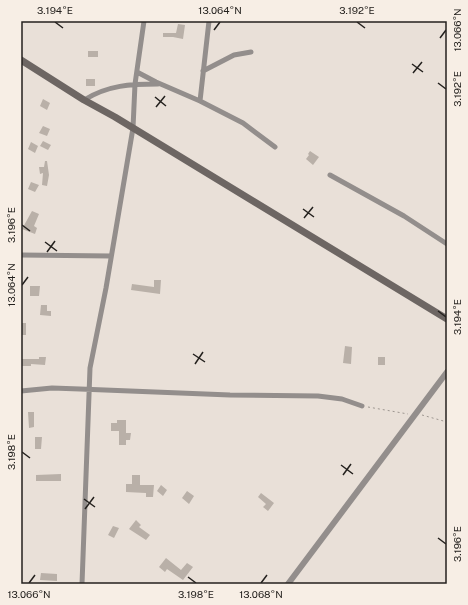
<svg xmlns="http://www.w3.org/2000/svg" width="468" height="605" font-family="'Public Sans',sans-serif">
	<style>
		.building { fill: #b9b0a8 }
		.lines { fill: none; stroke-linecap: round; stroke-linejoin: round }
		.path { stroke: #9d9690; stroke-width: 1; stroke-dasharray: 2 3; stroke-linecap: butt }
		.minor { stroke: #938e8c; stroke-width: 5 }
		.tertiary { stroke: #938e8c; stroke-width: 6 }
		.secondary { stroke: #6d6663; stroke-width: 7 }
		.ticks { fill: none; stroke: #24211e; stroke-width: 1.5 }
		.neatline { fill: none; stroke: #24211e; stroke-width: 1.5 }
		.ticks-label { font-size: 10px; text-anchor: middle; fill: #24211e }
	</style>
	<rect width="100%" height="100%" fill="#e9e0d8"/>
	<path class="building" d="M 178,24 L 185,25 L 183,39 L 173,37 L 163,37 L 163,33 L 176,33 Z
		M 88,51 L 98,51 L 98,57 L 88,57 Z
		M 86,79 L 95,79 L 95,86 L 86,86 Z
		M 43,99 L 50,103 L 47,110 L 40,106 Z
		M 43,126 L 50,129 L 47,136 L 39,133 Z
		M 43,141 L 51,145 L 48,150 L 40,146 Z
		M 31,142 L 38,146 L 35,153 L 28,149 Z
		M 310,151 L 319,157 L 313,165 L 306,159 L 309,155 L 308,154 Z
		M 45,161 L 47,161 L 49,175 L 47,186 L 42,185 L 43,173 L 40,174 L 39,167 L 44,167 Z
		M 31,182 L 39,185 L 35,192 L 28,189 Z
		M 32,211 L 39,214 L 34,226 L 37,228 L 35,234 L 22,229 Z
		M 154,280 L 161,280 L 160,294 L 131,290 L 132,284 L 154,287 Z
		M 30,286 L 40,286 L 39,296 L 30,296 Z
		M 41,305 L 47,305 L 47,311 L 51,311 L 51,316 L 40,315 Z
		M 21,323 L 26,323 L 26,335 L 21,335 Z
		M 345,346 L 352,347 L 351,364 L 343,363 Z
		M 39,357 L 46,357 L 45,365 L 31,364 L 31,366 L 21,366 L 21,359 L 39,359 Z
		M 378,357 L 385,357 L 385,365 L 378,365 Z
		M 28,412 L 34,412 L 34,427 L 29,428 Z
		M 117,420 L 126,420 L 126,433 L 131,433 L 130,440 L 126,440 L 126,445 L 119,445 L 119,431 L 111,431 L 111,423 L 117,423 Z
		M 35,437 L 42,437 L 41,449 L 35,449 Z
		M 61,474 L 61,481 L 36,481 L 36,475 Z
		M 132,475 L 140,475 L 140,485 L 154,485 L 153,497 L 146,497 L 146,493 L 126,492 L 126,484 L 132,484 Z
		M 161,485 L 167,490 L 163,496 L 157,491 Z
		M 187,491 L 194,496 L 189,504 L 182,498 Z
		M 261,493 L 274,503 L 268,511 L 263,507 L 266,504 L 258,497 Z
		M 136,520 L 141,525 L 139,527 L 150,535 L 146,540 L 129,529 Z
		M 113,526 L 119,528 L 114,538 L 108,535 Z
		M 166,558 L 181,570 L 187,563 L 193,567 L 183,580 L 167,569 L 165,572 L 159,567 Z
		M 41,573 L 57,574 L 57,581 L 40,580 Z"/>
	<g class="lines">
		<path class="path" d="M 368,407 L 408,414
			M 422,415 L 447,422"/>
		<path class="minor" d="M 203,71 L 234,55 L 251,52
			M 137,72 L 156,82 L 200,101 L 243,123 L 275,147
			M 84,100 C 108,85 131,84 158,84
			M 200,101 L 209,21
			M 330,175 L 404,216 L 447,244
			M 21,255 L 111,256
			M 21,391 L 52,388 L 80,389 L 230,395 L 318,396 L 342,399 L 362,406
			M 82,584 L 90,368 L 106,288 L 133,128 L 135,84 L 144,21"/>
		<path class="tertiary" d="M 288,584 L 447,372"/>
		<path class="secondary" d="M 21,60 L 84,100 L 115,117 L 447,319"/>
	</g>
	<path class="ticks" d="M 55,22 L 63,28M 357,22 L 365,28M 214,30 L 220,22M 440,38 L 446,30M 412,64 L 423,72M 413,73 L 422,62M 438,83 L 446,89M 155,97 L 166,106M 156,107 L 165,96M 303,209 L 314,217M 304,218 L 313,207M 22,225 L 30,231M 45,242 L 57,251M 47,252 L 55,241M 22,285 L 28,277M 438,311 L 446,317M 193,354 L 205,362M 195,364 L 203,352M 22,452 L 30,458M 341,465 L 353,474M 343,475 L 351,464M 84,499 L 95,507M 85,509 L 94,497M 438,538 L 446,544M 188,577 L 196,583M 29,583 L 35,575M 261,583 L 267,575"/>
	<rect width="468" height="605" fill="none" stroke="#f7eee5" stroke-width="44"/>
	<rect x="22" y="22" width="424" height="561" class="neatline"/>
	<g class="ticks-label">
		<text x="55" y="14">3.194°E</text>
		<text x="220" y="14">13.064°N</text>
		<text x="357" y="14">3.192°E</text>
		<text transform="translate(457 30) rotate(-90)" y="4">13.066°N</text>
		<text transform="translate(457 89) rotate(-90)" y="4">3.192°E</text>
		<text transform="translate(11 225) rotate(-90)" y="4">3.196°E</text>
		<text transform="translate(11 285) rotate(-90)" y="4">13.064°N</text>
		<text transform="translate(457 317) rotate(-90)" y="4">3.194°E</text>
		<text transform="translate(11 452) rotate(-90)" y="4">3.198°E</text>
		<text transform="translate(457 544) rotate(-90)" y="4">3.196°E</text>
		<text x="29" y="598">13.066°N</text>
		<text x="196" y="598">3.198°E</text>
		<text x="261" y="598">13.068°N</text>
	</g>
</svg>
